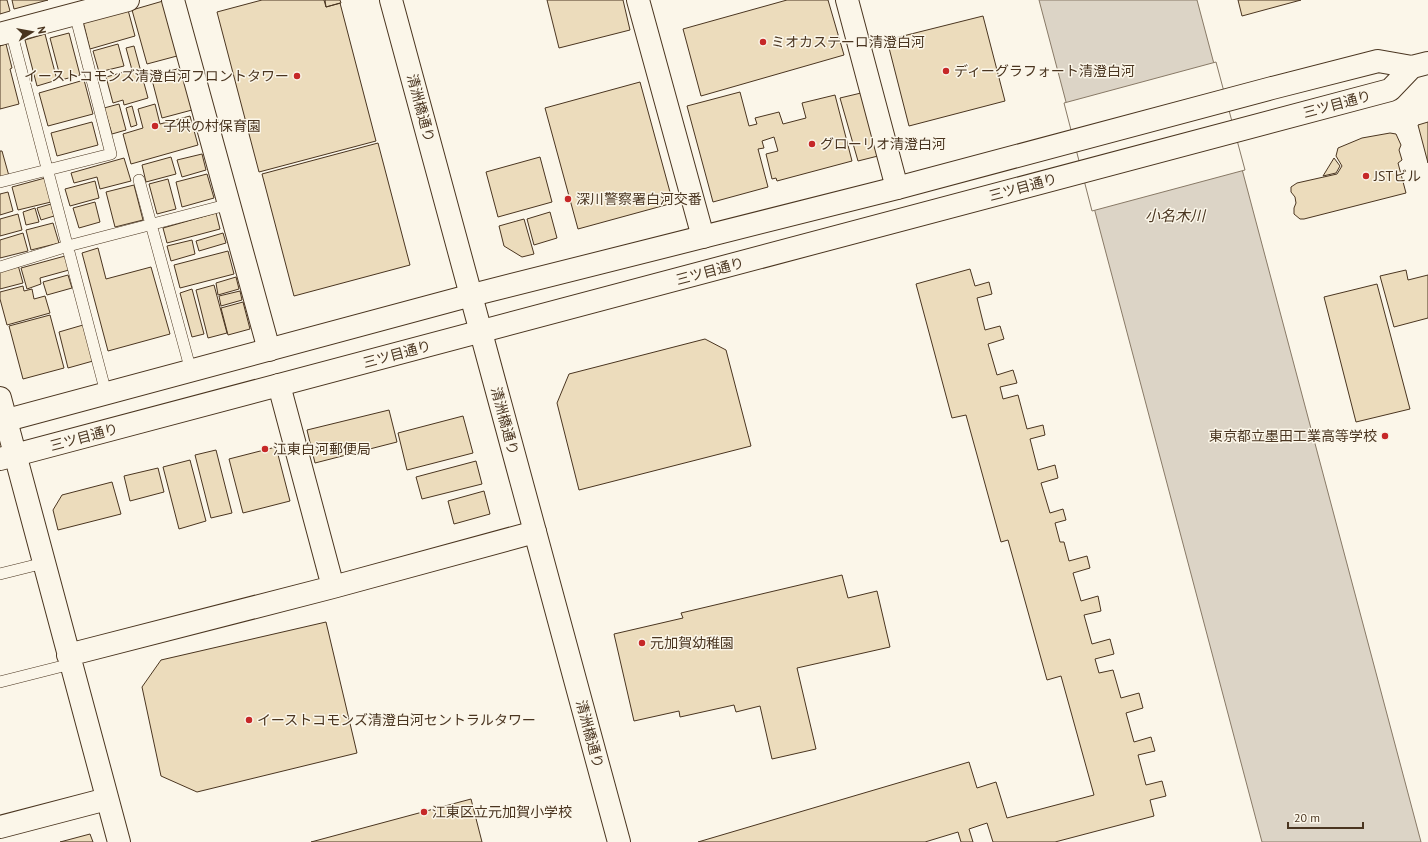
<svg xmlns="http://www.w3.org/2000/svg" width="1428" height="842" font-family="'PT Sans','Noto Sans JP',sans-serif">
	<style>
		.water { fill: #dcd4c6; stroke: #887966 }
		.pier { fill: #fbf6e9; stroke: #887966 }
		.building { fill: #ecdcbc; stroke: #4a3520 }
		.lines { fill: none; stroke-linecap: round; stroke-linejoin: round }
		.lane-casing { stroke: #4a3520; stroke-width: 12 }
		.street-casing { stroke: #4a3520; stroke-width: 24 }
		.secondary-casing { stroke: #4a3520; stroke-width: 24 }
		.primary-casing { stroke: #4a3520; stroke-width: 24 }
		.lane { stroke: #fbf6e9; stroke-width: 11 }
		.street { stroke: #fbf6e9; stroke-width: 22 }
		.secondary { stroke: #fbf6e9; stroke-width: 22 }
		.primary { stroke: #fbf6e9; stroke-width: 22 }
		.poi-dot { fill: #c62828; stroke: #fbf6e9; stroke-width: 1.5 }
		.labels { text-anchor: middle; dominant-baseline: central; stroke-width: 3; stroke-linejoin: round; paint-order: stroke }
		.poi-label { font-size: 14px; fill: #4a3520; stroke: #fbf6e9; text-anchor: start }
		.street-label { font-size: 14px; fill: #4a3520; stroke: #fbf6e9 }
		.water-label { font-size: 15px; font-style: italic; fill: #4a3520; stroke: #fbf6e9 }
	</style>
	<rect width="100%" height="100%" fill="#fbf6e9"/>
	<path class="water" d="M 1039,0 L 1197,0 L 1421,842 L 1262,842 Z"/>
	<path class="pier" d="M 1216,62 L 1245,170 L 1092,211 L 1064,103 Z"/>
	<path class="building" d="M 0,0 L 7,0 L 10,11 L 0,14 Z
		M 12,0 L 48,0 L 14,9 Z
		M 262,0 L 324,0 L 326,7 L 340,3 L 376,141 L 259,172 L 217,12 Z
		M 325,0 L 340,0 L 341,3 L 326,7 Z
		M 547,0 L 623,0 L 630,30 L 559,48 Z
		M 787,0 L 828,0 L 844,55 L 701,96 L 683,29 Z
		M 1238,0 L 1301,0 L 1242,16 Z
		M 163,1 L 177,56 L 147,64 L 132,10 Z
		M 128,10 L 135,36 L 90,49 L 83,21 Z
		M 983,16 L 1005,101 L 909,126 L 887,40 Z
		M 69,33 L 80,75 L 61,80 L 50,38 Z
		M 45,34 L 57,80 L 37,86 L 25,40 Z
		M 6,44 L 12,68 L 10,69 L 19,104 L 0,109 L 0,46 Z
		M 118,44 L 124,66 L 99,72 L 93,51 Z
		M 134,46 L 148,98 L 124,105 L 123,100 L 113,103 L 106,77 L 132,70 L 126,48 Z
		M 181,68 L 192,110 L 162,118 L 151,76 Z
		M 84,80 L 93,114 L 48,126 L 39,93 Z
		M 640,82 L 673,203 L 578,229 L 545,108 Z
		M 740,92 L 749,126 L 757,124 L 755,118 L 779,112 L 783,124 L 806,118 L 802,103 L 835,95 L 852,161 L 777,181 L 776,178 L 772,179 L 766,154 L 778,151 L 774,137 L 762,141 L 764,148 L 758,149 L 768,187 L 713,202 L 687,106 Z
		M 861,93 L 878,156 L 858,161 L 840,98 Z
		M 119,104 L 126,130 L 112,134 L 104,108 Z
		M 155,104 L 160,124 L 190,116 L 198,145 L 131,164 L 123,134 L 143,128 L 138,109 Z
		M 132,106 L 137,125 L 131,127 L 126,108 Z
		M 92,122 L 98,145 L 57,156 L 51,133 Z
		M 1428,122 L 1428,163 L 1418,125 Z
		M 1390,133 L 1396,134 L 1401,145 L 1399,150 L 1402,160 L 1398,163 L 1406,193 L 1304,219 L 1300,219 L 1294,214 L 1294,208 L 1296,203 L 1295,197 L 1291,192 L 1291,187 L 1297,183 L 1337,174 L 1342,166 L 1336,156 L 1338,148 L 1362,138 Z
		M 378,143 L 410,265 L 294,296 L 262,174 Z
		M 0,151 L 2,151 L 9,176 L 0,178 Z
		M 202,154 L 206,170 L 182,177 L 177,160 Z
		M 171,157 L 176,174 L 146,182 L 142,165 Z
		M 540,157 L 552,202 L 498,217 L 486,172 Z
		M 124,158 L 131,181 L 100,189 L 97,177 L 74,183 L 71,173 Z
		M 1334,158 L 1340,166 L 1336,173 L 1323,176 Z
		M 207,174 L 214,198 L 182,207 L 176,182 Z
		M 45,178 L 51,202 L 18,210 L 12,187 Z
		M 168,179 L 176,209 L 157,214 L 149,184 Z
		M 95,181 L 99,198 L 70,206 L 65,189 Z
		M 134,185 L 143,220 L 115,227 L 106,192 Z
		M 8,192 L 13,211 L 0,215 L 0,194 Z
		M 95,202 L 100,222 L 79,228 L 73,208 Z
		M 51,204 L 54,216 L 41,220 L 37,208 Z
		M 35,208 L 39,222 L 26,225 L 23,212 Z
		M 550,212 L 557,238 L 534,245 L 527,219 Z
		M 216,213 L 220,229 L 167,243 L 163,228 Z
		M 18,214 L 22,230 L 0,236 L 0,219 Z
		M 524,219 L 534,254 L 522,257 L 504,246 L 499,226 Z
		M 53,223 L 59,243 L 31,250 L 26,230 Z
		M 23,233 L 28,251 L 0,258 L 0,240 Z
		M 223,233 L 226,243 L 199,251 L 196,241 Z
		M 192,240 L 195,254 L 171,261 L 167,246 Z
		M 98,248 L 106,279 L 151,267 L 170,334 L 108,351 L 82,253 Z
		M 228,251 L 234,274 L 180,288 L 174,265 Z
		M 65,256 L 69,270 L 40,278 L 41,284 L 27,289 L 21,268 Z
		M 18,265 L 23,283 L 0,289 L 0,270 Z
		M 970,269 L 975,286 L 989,282 L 992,294 L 977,298 L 985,330 L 1000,326 L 1004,339 L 988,344 L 997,375 L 1013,370 L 1017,383 L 1000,387 L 1003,399 L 1018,395 L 1027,429 L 1043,425 L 1045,435 L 1030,439 L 1038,470 L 1055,465 L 1058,478 L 1041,483 L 1050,513 L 1063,509 L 1066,520 L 1055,523 L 1060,542 L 1064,542 L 1069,561 L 1087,556 L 1090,568 L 1073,573 L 1081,601 L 1098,596 L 1101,611 L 1084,615 L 1092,644 L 1110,639 L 1114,654 L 1095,659 L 1099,673 L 1113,670 L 1121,698 L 1139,693 L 1143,708 L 1126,713 L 1134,742 L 1151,737 L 1155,751 L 1138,755 L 1146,785 L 1162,781 L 1166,796 L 1150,800 L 1154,816 L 1055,842 L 993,842 L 987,823 L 969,829 L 973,842 L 961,842 L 958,832 L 925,842 L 698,842 L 969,762 L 977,788 L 996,782 L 1007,818 L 1094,795 L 1061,676 L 1047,680 L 1008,540 L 1001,542 L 966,415 L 952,418 L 916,284 Z
		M 1406,270 L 1408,280 L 1428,275 L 1428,318 L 1394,327 L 1380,276 Z
		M 68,275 L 72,288 L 47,295 L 43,282 Z
		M 236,277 L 239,289 L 218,295 L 216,283 Z
		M 1377,284 L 1410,409 L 1356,422 L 1324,297 Z
		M 214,285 L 227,333 L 208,338 L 196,290 Z
		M 23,286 L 24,291 L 32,289 L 34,299 L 45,296 L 50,313 L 7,325 L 0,299 L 0,292 Z
		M 192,289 L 204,334 L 192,337 L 180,293 Z
		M 240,291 L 242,300 L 221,306 L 219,296 Z
		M 243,302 L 250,329 L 228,335 L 221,308 Z
		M 50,315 L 64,368 L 23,379 L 9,326 Z
		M 83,325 L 93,361 L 68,368 L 59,332 Z
		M 705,339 L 726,350 L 751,446 L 579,490 L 557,403 L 569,374 Z
		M 389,410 L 397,442 L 315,463 L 307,430 Z
		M 463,416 L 473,453 L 407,470 L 398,433 Z
		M 276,447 L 290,501 L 243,513 L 229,459 Z
		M 216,450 L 232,513 L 211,518 L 195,455 Z
		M 190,460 L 206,521 L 179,529 L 163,467 Z
		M 476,461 L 482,484 L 422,499 L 416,477 Z
		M 158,468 L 164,492 L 130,501 L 124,476 Z
		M 112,482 L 121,514 L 58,530 L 53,510 L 62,495 Z
		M 484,491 L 490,514 L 454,524 L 448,501 Z
		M 842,575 L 848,598 L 877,591 L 890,647 L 797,668 L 816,749 L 772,759 L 760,706 L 736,712 L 734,705 L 680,717 L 679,711 L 634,721 L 614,634 L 683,618 L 681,613 Z
		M 326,622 L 357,753 L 197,792 L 161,776 L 142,687 L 161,660 Z
		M 471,799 L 482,842 L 311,842 Z
		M 90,834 L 93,842 L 60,842 Z"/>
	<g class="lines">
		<g class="lane-casing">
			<path id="lane" d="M 11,31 L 106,393
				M 139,180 L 191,371
				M 0,182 L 111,154 L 75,14
				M 0,267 L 68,246 L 230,204
				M 0,574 L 44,563
				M 0,682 L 71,664"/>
		</g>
		<g class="street-casing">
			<path id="street" d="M 173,0 L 269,350
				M 638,0 L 703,237
				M 847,0 L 897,188
				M 0,34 L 128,0
				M 279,385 L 333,587
				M 0,398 L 119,842
				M 68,655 L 333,587 L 535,532
				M 0,827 L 107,799"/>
		</g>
		<g class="secondary-casing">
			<path id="secondary" d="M 391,0 L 619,842"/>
		</g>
		<g class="primary-casing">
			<path id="primary" d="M 0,422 L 472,295 L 897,188 L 1272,88 L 1378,61 L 1412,67 L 1428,63
				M 0,459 L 1390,90 L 1412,67"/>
		</g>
		<use href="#lane" class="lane"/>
		<use href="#street" class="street"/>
		<use href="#secondary" class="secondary"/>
		<use href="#primary" class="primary"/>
	</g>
	<g class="poi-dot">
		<circle cx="763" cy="42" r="4"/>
		<circle cx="946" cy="71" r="4"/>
		<circle cx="297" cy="76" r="4"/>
		<circle cx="155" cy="126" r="4"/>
		<circle cx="812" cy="144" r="4"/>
		<circle cx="1366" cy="176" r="4"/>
		<circle cx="568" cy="199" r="4"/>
		<circle cx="1385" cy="436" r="4"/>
		<circle cx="265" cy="449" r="4"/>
		<circle cx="642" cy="643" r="4"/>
		<circle cx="249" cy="720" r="4"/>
		<circle cx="424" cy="812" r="4"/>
	</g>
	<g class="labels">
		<g class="poi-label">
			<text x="771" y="42">ミオカステーロ清澄白河</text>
			<text x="954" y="71">ディーグラフォート清澄白河</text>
			<text x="289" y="76" text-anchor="end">イーストコモンズ清澄白河フロントタワー</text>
			<text x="163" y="126">子供の村保育園</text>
			<text x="820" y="144">グローリオ清澄白河</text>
			<text x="1374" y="176">JSTビル</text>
			<text x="576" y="199">深川警察署白河交番</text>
			<text x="1377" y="436" text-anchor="end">東京都立墨田工業高等学校</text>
			<text x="273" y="449">江東白河郵便局</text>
			<text x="650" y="643">元加賀幼稚園</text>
			<text x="257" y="720">イーストコモンズ清澄白河セントラルタワー</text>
			<text x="432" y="812">江東区立元加賀小学校</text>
		</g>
		<g class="street-label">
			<text transform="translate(1337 104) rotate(-15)">三ツ目通り</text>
			<text transform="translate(421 108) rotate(75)">清洲橋通り</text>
			<text transform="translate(1023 187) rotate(-15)">三ツ目通り</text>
			<text transform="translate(710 271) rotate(-15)">三ツ目通り</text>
			<text transform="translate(397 354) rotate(-15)">三ツ目通り</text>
			<text transform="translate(505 421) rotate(75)">清洲橋通り</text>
			<text transform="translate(84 437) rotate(-15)">三ツ目通り</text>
			<text transform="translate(590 734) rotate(75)">清洲橋通り</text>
		</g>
		<g class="water-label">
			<text x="1175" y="215">小名木川</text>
		</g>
	</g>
	<g transform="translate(32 32) rotate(79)" stroke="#fbf6e9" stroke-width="3" paint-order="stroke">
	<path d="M0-3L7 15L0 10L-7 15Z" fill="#4a3520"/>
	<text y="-6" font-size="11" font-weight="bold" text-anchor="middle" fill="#4a3520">N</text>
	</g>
	<path d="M1288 822v6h75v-6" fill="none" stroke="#4a3520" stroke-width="2"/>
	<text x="1294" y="822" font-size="12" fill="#4a3520" stroke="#fbf6e9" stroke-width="3" paint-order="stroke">20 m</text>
</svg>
